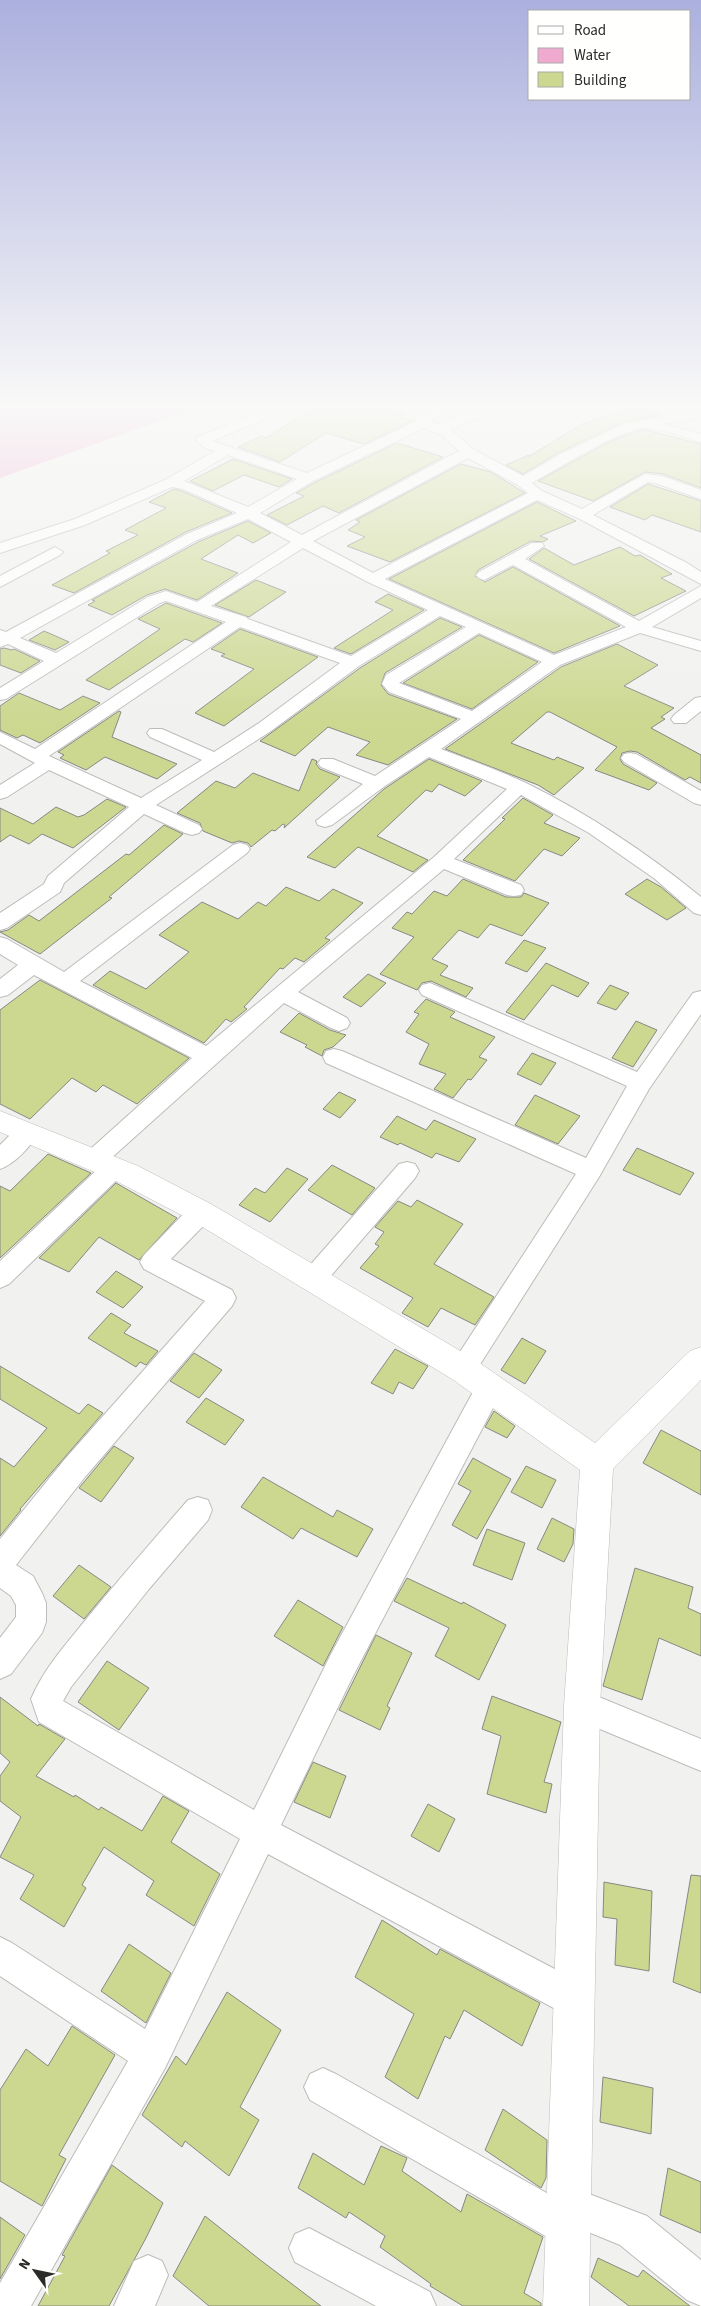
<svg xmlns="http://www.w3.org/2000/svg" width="701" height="2306" font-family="'Source Sans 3',sans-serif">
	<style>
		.water { fill: #f0aad0 }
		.building { fill: #ccd78f; stroke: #878885 }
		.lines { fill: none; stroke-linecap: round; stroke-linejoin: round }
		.minor-casing { stroke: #bcbcb9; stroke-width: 2 }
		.tertiary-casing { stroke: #bcbcb9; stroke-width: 1 }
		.minor { fill: #fff; fill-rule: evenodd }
		.tertiary { fill: #fff; fill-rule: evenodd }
	</style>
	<rect width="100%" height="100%" fill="#f1f2ef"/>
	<path class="water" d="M 0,404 L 207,404 L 0,478 Z"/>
	<path class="building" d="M 320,404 L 374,404 L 406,414 L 399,416 L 413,421 L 364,444 L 326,433 L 280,462 L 238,447 L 261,436 L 266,438 Z
		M 644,405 L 661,415 L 623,422 L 560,452 L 523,474 L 506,465 L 529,455 L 528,457 L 582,424 Z
		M 645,430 L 701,444 L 701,488 L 663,474 L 645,472 L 593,501 L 538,481 L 607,443 L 636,431 Z
		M 397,443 L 443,457 L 339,513 L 323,506 L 287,525 L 267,515 L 304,496 L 296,493 L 314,483 Z
		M 233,459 L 292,479 L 279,487 L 244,475 L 213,491 L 190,481 Z
		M 461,464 L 491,472 L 525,493 L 390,562 L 347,546 L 365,537 L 348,530 L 360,522 L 356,520 Z
		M 648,484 L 701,501 L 701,532 L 652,515 L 645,520 L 610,507 Z
		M 174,489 L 182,491 L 232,513 L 186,532 L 74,593 L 52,585 L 110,553 L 106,551 L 138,535 L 125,530 L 166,508 L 149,502 Z
		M 537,502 L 576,521 L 540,536 L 548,539 L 543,542 L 531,541 L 478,570 L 475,576 L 485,582 L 513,567 L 620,626 L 554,653 L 389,579 Z
		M 248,521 L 271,533 L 253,543 L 238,535 L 201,559 L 238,573 L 197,600 L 165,589 L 147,595 L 112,615 L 88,605 L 95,601 L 92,600 L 198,542 Z
		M 620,547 L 635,556 L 640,555 L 672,574 L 661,578 L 686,591 L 634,616 L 529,559 L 544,548 L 574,565 Z
		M 256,580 L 286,592 L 249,617 L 215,605 Z
		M 388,594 L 424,610 L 351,654 L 334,648 L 393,610 L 375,602 Z
		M 166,603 L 222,623 L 193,642 L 185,639 L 109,690 L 86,680 L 160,629 L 138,619 Z
		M 440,618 L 462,627 L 385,673 L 381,685 L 388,694 L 457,719 L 388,765 L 356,755 L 370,742 L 328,727 L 295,756 L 260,741 L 360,668 Z
		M 240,629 L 318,657 L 224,726 L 195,713 L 254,669 L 221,656 L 225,654 L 211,649 Z
		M 44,631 L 51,634 L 69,642 L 55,650 L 29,640 Z
		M 479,635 L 538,662 L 472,709 L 403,683 Z
		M 617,644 L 658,665 L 624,686 L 674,708 L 661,717 L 665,719 L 651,728 L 701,755 L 701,783 L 690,777 L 685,780 L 637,752 L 630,751 L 622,753 L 620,759 L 623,764 L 657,783 L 649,790 L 595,770 L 617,747 L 550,712 L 547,712 L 511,743 L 554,760 L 557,757 L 584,768 L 554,795 L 538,785 L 445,749 L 561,667 Z
		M 4,648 L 12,650 L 14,649 L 40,661 L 21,673 L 0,665 L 0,649 Z
		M 19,693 L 60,710 L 83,696 L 100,703 L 40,743 L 23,735 L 17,738 L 0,730 L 0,706 Z
		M 119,711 L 121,712 L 112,737 L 177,764 L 157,779 L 105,757 L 86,770 L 60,758 L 64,755 L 58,752 Z
		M 312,759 L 317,761 L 316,764 L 320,769 L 340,777 L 284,828 L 285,825 L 283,824 L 275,831 L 272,830 L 251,847 L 248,843 L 239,841 L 232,843 L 203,831 L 200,823 L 177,813 L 216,781 L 235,788 L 253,773 L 299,791 Z
		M 429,759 L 482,781 L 465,796 L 439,784 L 432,792 L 426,790 L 377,836 L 428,860 L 413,872 L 358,847 L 335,868 L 307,857 L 384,789 Z
		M 523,798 L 553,815 L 544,823 L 580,838 L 562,856 L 544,849 L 515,881 L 463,860 L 505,819 L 502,818 Z
		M 107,799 L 126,807 L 73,848 L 42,834 L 29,844 L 10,835 L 0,842 L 0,808 L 33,824 L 56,807 L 78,817 L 84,815 Z
		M 164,825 L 183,834 L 109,897 L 112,898 L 40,954 L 0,932 L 8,930 L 29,915 L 39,921 L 126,854 L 129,855 Z
		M 463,879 L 506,897 L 521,897 L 524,893 L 549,903 L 522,936 L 490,924 L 478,938 L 459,930 L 432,959 L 448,966 L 440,975 L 473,988 L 466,997 L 431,981 L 422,983 L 417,990 L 380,974 L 414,937 L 392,928 L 407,912 L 412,914 L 434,891 L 447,896 Z
		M 647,879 L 661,887 L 686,908 L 667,920 L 625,894 Z
		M 286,887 L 319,901 L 333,889 L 363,903 L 325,938 L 330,940 L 304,962 L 295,958 L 283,969 L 280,968 L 244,1007 L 247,1009 L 231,1022 L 226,1019 L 204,1043 L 93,985 L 110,971 L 146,989 L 189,952 L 159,935 L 202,902 L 238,919 L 258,902 L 266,906 Z
		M 524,940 L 546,948 L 527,972 L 505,963 Z
		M 546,963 L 589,983 L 578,997 L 552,985 L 524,1020 L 506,1012 Z
		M 368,974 L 386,983 L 361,1007 L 343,997 Z
		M 40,980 L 189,1058 L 137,1104 L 103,1085 L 96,1092 L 72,1078 L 30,1119 L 0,1104 L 0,1010 Z
		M 610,985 L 629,993 L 616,1010 L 597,1003 Z
		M 426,999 L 455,1012 L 450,1017 L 495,1037 L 479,1057 L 487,1060 L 471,1080 L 468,1079 L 453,1098 L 434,1089 L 446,1074 L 419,1064 L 429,1044 L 406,1032 L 419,1014 L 414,1012 Z
		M 299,1013 L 330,1030 L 346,1035 L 333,1047 L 324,1050 L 322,1056 L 305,1047 L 307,1045 L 280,1032 Z
		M 636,1021 L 657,1030 L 633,1067 L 612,1058 Z
		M 532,1053 L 556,1063 L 541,1085 L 517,1074 Z
		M 339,1092 L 356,1100 L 340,1118 L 323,1109 Z
		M 535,1095 L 580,1116 L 558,1144 L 515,1125 Z
		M 397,1116 L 426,1130 L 434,1120 L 476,1139 L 459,1162 L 436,1153 L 432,1158 L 400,1143 L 398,1145 L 380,1137 Z
		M 637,1148 L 694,1173 L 680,1195 L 623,1170 Z
		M 48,1154 L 91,1173 L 0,1258 L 0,1186 L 10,1191 Z
		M 332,1165 L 375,1188 L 352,1215 L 308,1190 Z
		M 287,1168 L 308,1179 L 270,1222 L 239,1205 L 255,1188 L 265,1193 Z
		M 116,1183 L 177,1218 L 139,1260 L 99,1237 L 69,1272 L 39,1258 Z
		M 417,1200 L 463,1224 L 434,1264 L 494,1297 L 475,1325 L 441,1308 L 428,1327 L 402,1313 L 413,1298 L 360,1268 L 379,1246 L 375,1244 L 384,1232 L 375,1227 L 398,1201 L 411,1207 Z
		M 116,1271 L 143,1287 L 123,1308 L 96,1292 Z
		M 111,1313 L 131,1325 L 124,1333 L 158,1351 L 146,1365 L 140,1362 L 136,1367 L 88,1338 Z
		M 522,1338 L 546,1351 L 525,1384 L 501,1370 Z
		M 395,1349 L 428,1366 L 413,1389 L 399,1382 L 393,1394 L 371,1383 Z
		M 194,1353 L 222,1370 L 199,1398 L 170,1381 Z
		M 0,1366 L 79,1414 L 88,1404 L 103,1413 L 20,1509 L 21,1510 L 0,1536 L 0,1458 L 14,1467 L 47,1428 L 0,1399 Z
		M 206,1398 L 244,1420 L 225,1445 L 186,1422 Z
		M 494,1411 L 515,1426 L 507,1438 L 485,1427 Z
		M 661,1430 L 701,1451 L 701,1495 L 643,1463 Z
		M 114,1446 L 134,1458 L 101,1502 L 79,1488 Z
		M 473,1458 L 511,1479 L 477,1539 L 452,1525 L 471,1491 L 458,1484 Z
		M 526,1466 L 556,1480 L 542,1508 L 511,1492 Z
		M 263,1477 L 333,1517 L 337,1510 L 373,1529 L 357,1557 L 301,1528 L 293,1539 L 241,1507 Z
		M 552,1518 L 574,1529 L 573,1544 L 564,1562 L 537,1549 Z
		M 487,1529 L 525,1543 L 512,1580 L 473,1565 Z
		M 79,1565 L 111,1587 L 84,1619 L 53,1596 Z
		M 635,1568 L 693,1587 L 688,1608 L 701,1614 L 701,1656 L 659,1638 L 642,1700 L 603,1686 Z
		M 407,1578 L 462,1604 L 463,1602 L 506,1625 L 479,1680 L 435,1656 L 449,1628 L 394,1601 Z
		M 298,1600 L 343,1627 L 323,1666 L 274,1636 Z
		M 376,1635 L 412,1653 L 387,1706 L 390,1708 L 380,1730 L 339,1710 Z
		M 107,1661 L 149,1688 L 119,1730 L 78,1702 Z
		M 492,1696 L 561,1722 L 544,1782 L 552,1784 L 546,1813 L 487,1794 L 501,1736 L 482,1729 Z
		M 0,1697 L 38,1726 L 39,1724 L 65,1739 L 36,1776 L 74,1797 L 75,1795 L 99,1810 L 101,1807 L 142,1831 L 163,1796 L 189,1811 L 171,1842 L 220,1874 L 194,1926 L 146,1895 L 154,1881 L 104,1847 L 82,1885 L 86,1888 L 64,1927 L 20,1899 L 34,1875 L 0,1857 L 21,1817 L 0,1801 L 0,1776 L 10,1762 L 0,1753 Z
		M 313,1762 L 346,1776 L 330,1818 L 294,1802 Z
		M 428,1804 L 455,1819 L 439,1852 L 411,1836 Z
		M 691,1875 L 701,1876 L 701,1993 L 673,1982 Z
		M 604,1882 L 652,1891 L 649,1971 L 615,1965 L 617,1919 L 603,1917 Z
		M 382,1920 L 437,1955 L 440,1949 L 540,2003 L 522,2046 L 464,2010 L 450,2039 L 445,2036 L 418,2099 L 385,2077 L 414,2014 L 355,1977 Z
		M 129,1944 L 171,1973 L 146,2023 L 101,1991 Z
		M 227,1992 L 281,2030 L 240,2107 L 259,2120 L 229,2176 L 185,2141 L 182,2147 L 142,2115 L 176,2056 L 186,2065 Z
		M 72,2026 L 115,2055 L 59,2155 L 66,2159 L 42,2206 L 0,2181 L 0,2090 L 26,2049 L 48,2066 Z
		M 603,2077 L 653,2088 L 651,2134 L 600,2122 Z
		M 503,2109 L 547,2140 L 546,2178 L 541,2188 L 485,2150 Z
		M 381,2146 L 407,2158 L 402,2171 L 461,2212 L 467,2194 L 543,2237 L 524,2293 L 541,2303 L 541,2306 L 463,2306 L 430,2286 L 431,2284 L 380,2247 L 385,2236 L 349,2212 L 346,2218 L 298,2188 L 313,2153 L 364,2185 Z
		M 112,2165 L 163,2203 L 146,2238 L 109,2306 L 38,2306 L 65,2256 L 62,2255 Z
		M 668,2168 L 701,2182 L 701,2233 L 660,2215 Z
		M 205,2216 L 259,2259 L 321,2306 L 209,2306 L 173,2276 Z
		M 0,2217 L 25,2235 L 0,2279 Z
		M 598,2258 L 638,2277 L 643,2270 L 690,2306 L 629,2306 L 591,2277 Z"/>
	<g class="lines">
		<g class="minor-casing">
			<path id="minor" d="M 279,404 L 295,404 L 294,407 L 212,441 L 307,473 L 417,421 L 415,418 L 417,415 L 446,404 L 462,404 L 430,421 L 438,424 L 495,404 L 512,404 L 511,407 L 450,429 L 473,449 L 523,476 L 561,454 L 624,424 L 701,409 L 701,417 L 663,424 L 701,434 L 701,442 C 685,438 661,428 645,428 C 625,427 553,471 532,483 L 542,491 L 582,509 L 645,474 L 662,476 L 701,490 L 701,499 L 655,483 L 648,482 L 593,515 L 687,563 L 701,572 L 701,584 L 578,518 L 537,500 L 385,579 L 554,655 L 626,627 L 513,565 L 484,580 L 479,578 L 476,575 L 479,572 L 532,543 L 542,543 L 544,546 L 525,559 L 639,621 L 701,586 L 701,598 L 652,627 L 701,641 L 701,651 L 640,633 L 560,665 L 441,749 C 469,760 499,770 526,783 C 589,814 647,853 701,897 L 701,915 L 694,913 L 655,879 L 589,833 L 521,795 L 454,859 L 521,885 L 524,890 L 521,895 L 514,896 L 507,895 L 444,869 L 298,992 L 347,1018 L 350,1023 L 347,1028 L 339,1031 L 331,1028 L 284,1003 L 108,1161 L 114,1159 L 122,1161 L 126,1168 L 122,1175 L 9,1284 L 0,1288 L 0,1261 L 101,1166 L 94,1168 L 86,1165 L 82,1159 L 86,1153 L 192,1058 L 34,975 L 8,995 L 0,997 L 0,979 L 18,965 L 0,954 L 0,937 L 7,939 L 64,972 L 233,845 L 240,843 L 247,845 L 250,849 L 247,853 L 80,981 L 206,1046 L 434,857 L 507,789 L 429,757 L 385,786 L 332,825 L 325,827 L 318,825 L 316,821 L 363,784 L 321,767 L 318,763 L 321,759 L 333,759 L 375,776 L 461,719 L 389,692 L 382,684 L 386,675 L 466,627 L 440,616 L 359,666 L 271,731 L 156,805 L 199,825 L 202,829 L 199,833 L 192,835 L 185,833 L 144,814 L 64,883 L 60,892 L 7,928 L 0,930 L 0,913 L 44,884 L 48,876 L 129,807 L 49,770 L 7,797 L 0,799 L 0,785 L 35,763 L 0,744 L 0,732 L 35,749 L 226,622 L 166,601 L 160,603 L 6,699 L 0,700 L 0,688 L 44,661 L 8,644 L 0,647 L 0,630 L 6,632 L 187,534 L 237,513 L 183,489 L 172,487 L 85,525 L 0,553 L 0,543 L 75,519 L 165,480 L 215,451 L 205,448 L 195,440 L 197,437 ZM 424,428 L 442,435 L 459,451 L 302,535 L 260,513 L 313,481 ZM 228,455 L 297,479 L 248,507 L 184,481 ZM 468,458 L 518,485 L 528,493 L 373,573 L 313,541 ZM 248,519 L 291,542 L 197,602 L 166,591 L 148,597 L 56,653 L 20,638 L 197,540 ZM 303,548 L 368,582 L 428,610 L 351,656 L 248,619 L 246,617 L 211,606 ZM 240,627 L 340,663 L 259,723 L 214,752 L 162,729 L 150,729 L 147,733 L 150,737 L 202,760 L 141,798 L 49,756 ZM 479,633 L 542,662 L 472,711 L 399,683 Z
				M 55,547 L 63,552 L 60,555 L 0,587 L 0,576 Z
				M 701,697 L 701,711 L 686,723 L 674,723 L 671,719 L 674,715 L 695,698 Z
				M 630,753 L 636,754 L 701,791 L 701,805 L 694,803 L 624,762 L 621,758 L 624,754 Z
				M 430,983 L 637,1072 L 693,993 L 701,991 L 701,1014 L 649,1089 L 599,1177 L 472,1377 L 463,1381 L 454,1377 L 450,1369 L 454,1361 L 576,1174 L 326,1063 L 323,1057 L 326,1051 L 334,1049 L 342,1051 L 586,1158 L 627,1086 L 422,995 L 419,990 L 422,985 Z
				M 27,1123 L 35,1126 L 39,1132 C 31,1146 15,1164 0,1169 L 0,1145 L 19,1126 Z
				M 407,1162 L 415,1164 L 419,1171 L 415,1178 L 323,1285 L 314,1289 L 305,1285 L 301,1278 L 305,1271 L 399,1164 Z
				M 201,1202 L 210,1205 L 213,1212 L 210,1219 L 171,1259 L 232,1290 L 236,1298 L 232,1306 L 85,1477 L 16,1565 L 33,1576 L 42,1593 L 46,1603 L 46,1622 L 42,1633 L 11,1674 L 0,1679 L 0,1638 L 16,1617 L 16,1605 L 11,1596 L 0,1588 L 0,1539 L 65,1459 L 205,1301 L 144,1269 L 140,1262 L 144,1255 L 192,1205 Z
				M 490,1375 L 500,1379 L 504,1387 L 353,1676 L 281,1825 L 587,1986 L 592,1999 L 587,2012 L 574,2017 L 561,2012 L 268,1854 L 165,2068 L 31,2306 L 0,2306 L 0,2283 L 128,2061 L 0,1976 L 0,1937 L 12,1943 L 145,2029 L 240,1839 L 39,1722 L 31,1699 C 44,1668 67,1643 88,1617 C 120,1578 154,1539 188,1500 L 198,1497 L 208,1500 L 212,1510 L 208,1520 L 149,1589 L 71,1687 L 63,1701 L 254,1810 L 331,1654 L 480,1379 Z
				M 582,1690 L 701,1739 L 701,1771 L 571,1717 L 566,1706 L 571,1695 Z
				M 323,2068 L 336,2074 L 552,2196 L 554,2191 L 568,2186 L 647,2216 L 701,2260 L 701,2306 L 687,2300 L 620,2245 L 586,2231 L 582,2241 L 568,2247 L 554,2241 L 310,2100 L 304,2087 L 310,2074 Z
				M 309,2228 L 430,2292 L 436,2306 L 376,2306 L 295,2262 L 289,2248 L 295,2234 Z
				M 148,2255 L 162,2261 L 168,2275 L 155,2306 L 114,2306 L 134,2261 Z"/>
		</g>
		<g class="tertiary-casing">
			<path id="tertiary" d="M 0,1111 L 138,1166 L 211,1204 L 474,1359 L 595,1443 L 690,1351 L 701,1347 L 701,1380 L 613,1469 L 600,1706 L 589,2306 L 543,2306 L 564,1706 L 580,1470 L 452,1379 L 191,1220 L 118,1182 L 0,1132 Z"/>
		</g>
		<use href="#minor" class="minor"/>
		<use href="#tertiary" class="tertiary"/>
	</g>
	<linearGradient id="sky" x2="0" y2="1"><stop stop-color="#abb0de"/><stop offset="0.56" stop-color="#f9f9f8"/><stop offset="1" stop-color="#f9f9f8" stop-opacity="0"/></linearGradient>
	<rect width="701" height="726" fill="url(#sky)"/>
	<rect x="528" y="10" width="162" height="90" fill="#fffffd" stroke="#aaaaa9"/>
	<rect x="538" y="26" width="25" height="8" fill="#ffffff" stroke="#aaaaa9"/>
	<text x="574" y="35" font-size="15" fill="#2b2b2a">Road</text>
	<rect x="538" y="48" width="25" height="15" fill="#f0aad0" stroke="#aaaaa9"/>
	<text x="574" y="60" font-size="15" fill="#2b2b2a">Water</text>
	<rect x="538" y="72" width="25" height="15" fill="#ccd78f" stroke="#aaaaa9"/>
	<text x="574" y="85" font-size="15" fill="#2b2b2a">Building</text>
	<g transform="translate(35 2271) rotate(303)" stroke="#fffffd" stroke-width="4" paint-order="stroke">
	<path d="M0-4L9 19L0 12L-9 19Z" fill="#2b2b2a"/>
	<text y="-8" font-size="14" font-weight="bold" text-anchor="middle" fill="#2b2b2a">N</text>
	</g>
</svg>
